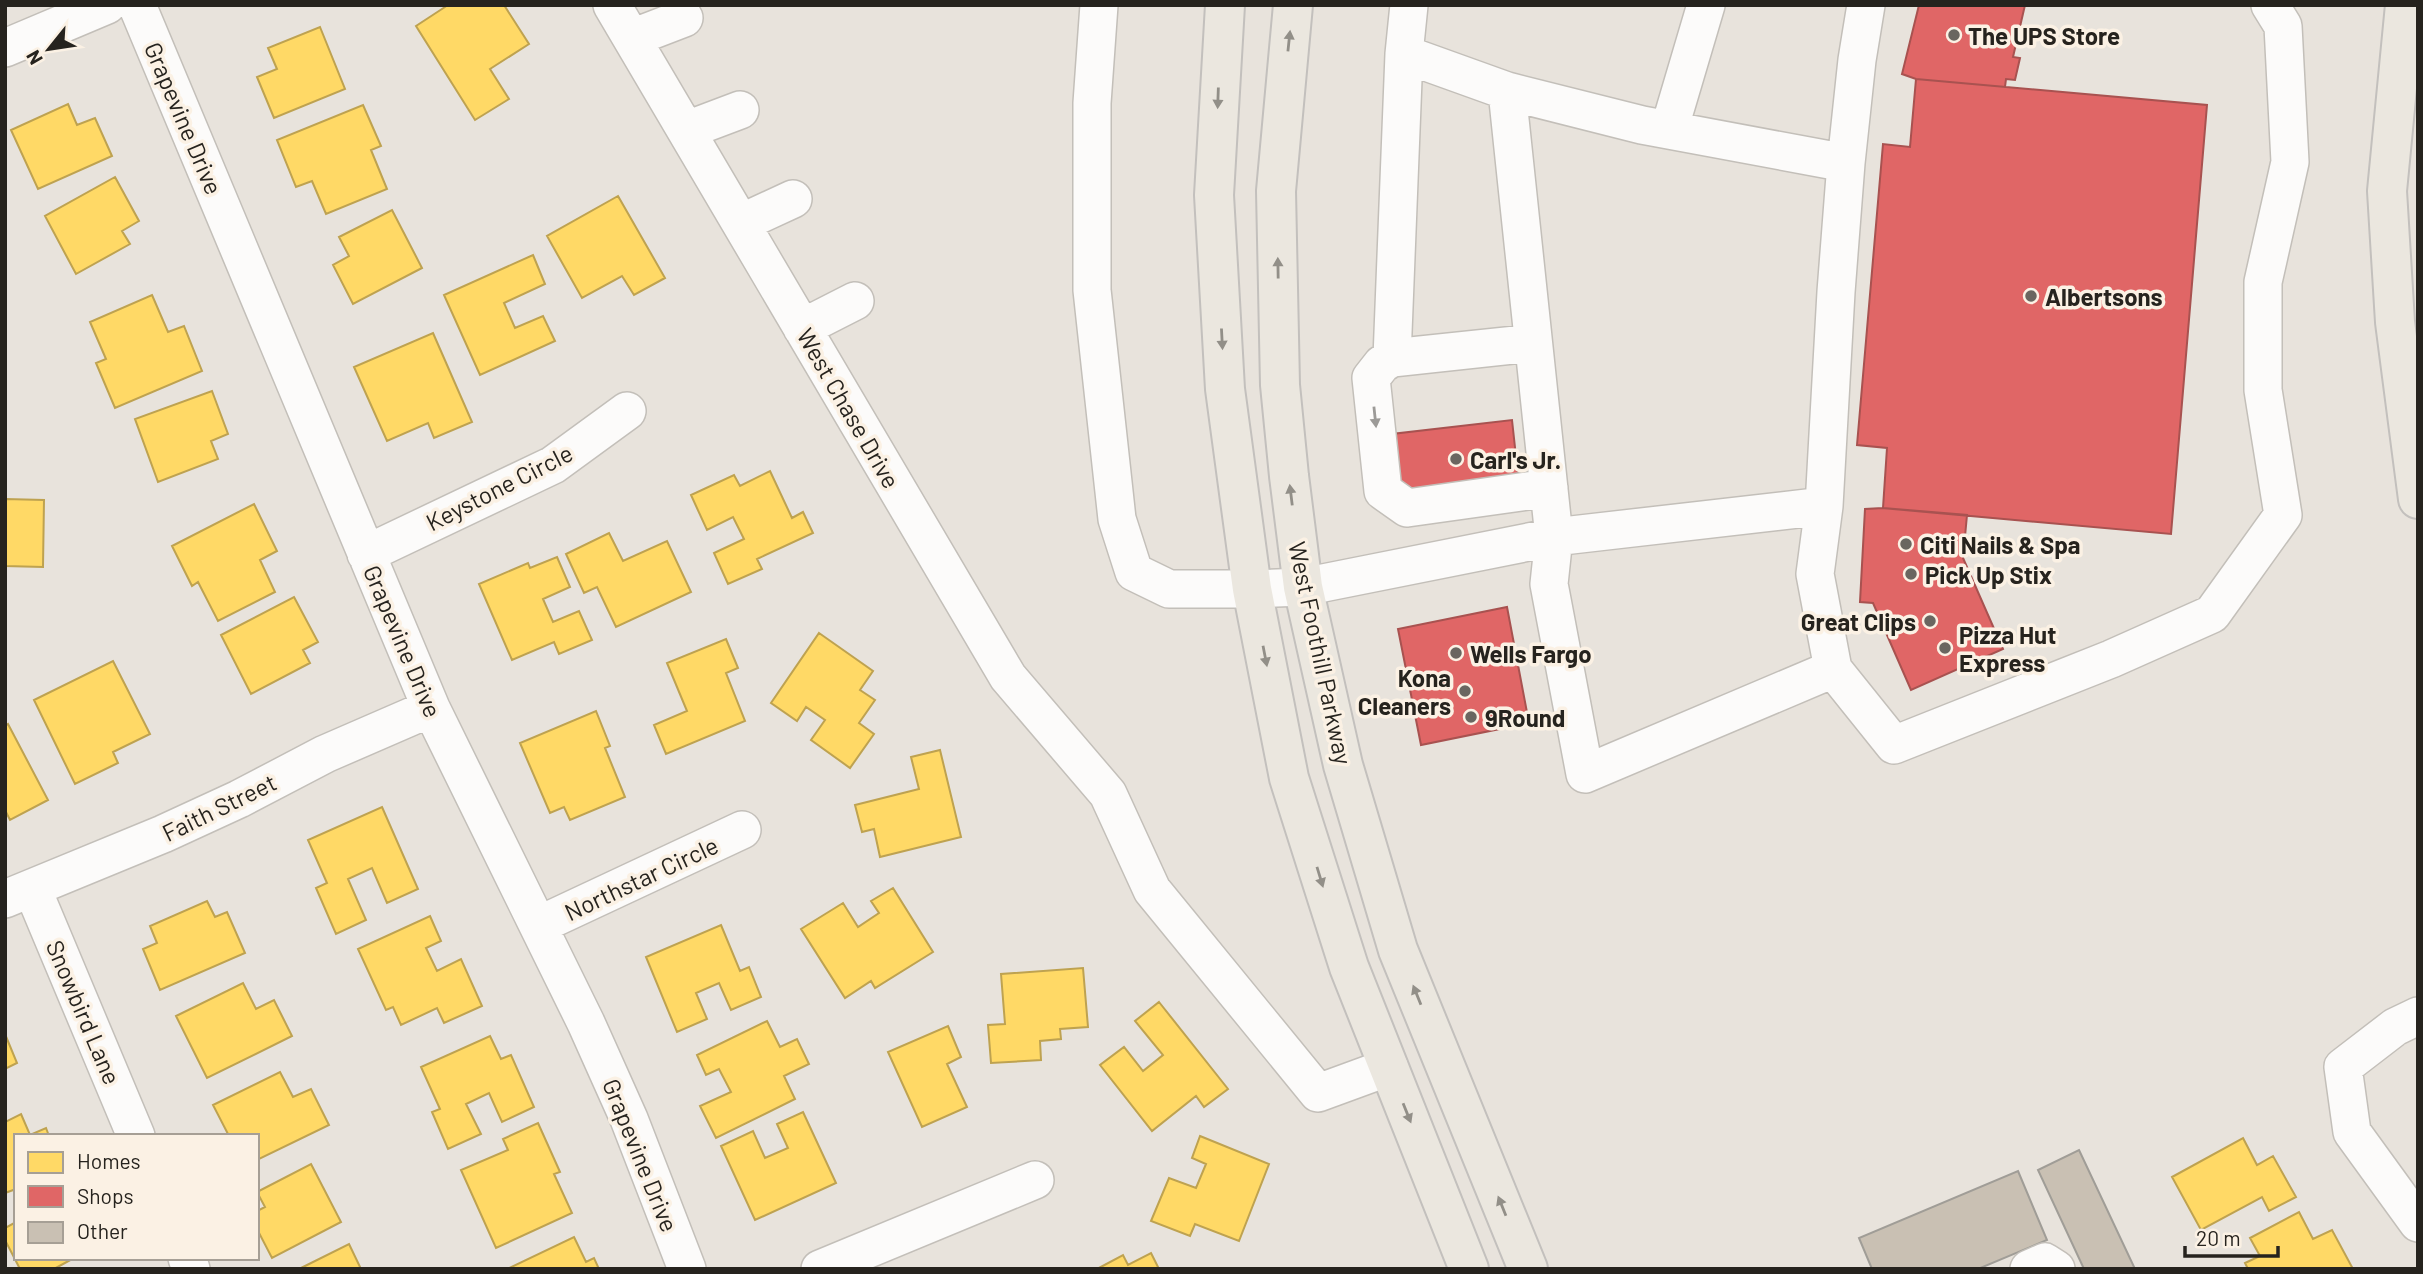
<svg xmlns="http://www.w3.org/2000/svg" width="2423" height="1274" font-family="Barlow,sans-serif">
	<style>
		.homes { fill: #ffd966; stroke: #bea250; stroke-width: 2 }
		.shops { fill: #e06666; stroke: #a85250; stroke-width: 2 }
		.building { fill: #c9c0b3; stroke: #a09d97; stroke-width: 2 }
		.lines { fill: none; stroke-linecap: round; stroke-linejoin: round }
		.minor-casing { stroke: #c3bfb9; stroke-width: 40 }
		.major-casing { stroke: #c3c0bd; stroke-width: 42 }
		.minor { stroke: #fcfbfa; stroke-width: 37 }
		.major { stroke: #ebe7df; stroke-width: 38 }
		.oneway { fill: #928f88 }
		.oneway2 { fill: #9c9a97 }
		.poi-dot { fill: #6a6660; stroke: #fbf1e4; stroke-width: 2.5 }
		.labels { text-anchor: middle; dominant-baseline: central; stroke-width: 7; stroke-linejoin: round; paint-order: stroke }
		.poi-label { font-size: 24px; font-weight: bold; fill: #26231e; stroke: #fbf1e4; text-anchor: start }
		.street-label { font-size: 24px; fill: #26231e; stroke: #fbf1e4 }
	</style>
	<rect width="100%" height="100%" fill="#e8e3dc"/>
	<path class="homes" d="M 444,5 L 504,5 L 529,44 L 490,69 L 509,99 L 475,120 L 416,26 L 445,7 Z
		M 320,27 L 345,89 L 274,118 L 257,77 L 277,69 L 268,48 Z
		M 68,104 L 77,125 L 95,118 L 112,156 L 38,189 L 11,130 Z
		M 363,105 L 381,146 L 371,150 L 387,189 L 326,214 L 312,181 L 296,187 L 277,140 Z
		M 115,177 L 139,221 L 122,231 L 130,244 L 76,274 L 45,216 Z
		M 618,196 L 665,278 L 634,295 L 622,276 L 582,298 L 547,236 Z
		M 392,210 L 422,268 L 353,304 L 333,265 L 349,256 L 339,237 Z
		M 533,255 L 545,284 L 504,303 L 515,328 L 543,316 L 555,341 L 480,375 L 444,295 Z
		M 152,295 L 168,332 L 184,326 L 202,371 L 115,408 L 96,363 L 106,359 L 90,322 Z
		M 433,333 L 472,422 L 434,438 L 428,423 L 387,441 L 354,367 Z
		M 212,391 L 228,434 L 211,441 L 218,459 L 158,482 L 135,419 Z
		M 770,471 L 792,518 L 803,512 L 813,533 L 757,559 L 762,569 L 728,584 L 714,553 L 744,539 L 733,517 L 707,530 L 691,495 L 734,475 L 740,486 Z
		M 5,499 L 44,500 L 43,567 L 5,566 Z
		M 254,504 L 277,551 L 260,560 L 275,592 L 218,621 L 198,582 L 192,586 L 172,546 Z
		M 609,533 L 623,561 L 667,541 L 691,592 L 616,627 L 597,587 L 584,593 L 566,554 Z
		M 557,557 L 570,587 L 543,599 L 553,622 L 579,611 L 592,640 L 559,654 L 554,642 L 512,660 L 479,584 L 528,563 L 530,568 Z
		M 294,597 L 318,642 L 303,650 L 310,663 L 251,694 L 221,635 Z
		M 819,633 L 873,671 L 860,690 L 875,700 L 859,723 L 874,734 L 850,768 L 811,740 L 825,720 L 806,707 L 797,721 L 771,703 Z
		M 726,639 L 738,668 L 726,673 L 745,721 L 666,754 L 654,725 L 687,711 L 667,663 Z
		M 113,661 L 150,734 L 113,752 L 118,763 L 75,784 L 34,700 Z
		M 596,711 L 610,746 L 605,748 L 625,797 L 570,820 L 564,807 L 550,813 L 520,743 Z
		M 8,724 L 48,800 L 10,820 L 5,810 L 5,726 Z
		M 940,750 L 961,837 L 880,857 L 874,829 L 862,832 L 855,805 L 919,789 L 911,757 Z
		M 382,807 L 418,889 L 387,903 L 372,868 L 348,879 L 366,920 L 336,934 L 316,888 L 327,883 L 308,840 Z
		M 893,888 L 933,952 L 875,988 L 871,981 L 845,998 L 801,929 L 843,903 L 858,927 L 879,913 L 871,901 Z
		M 207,901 L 215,917 L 227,912 L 245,953 L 160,990 L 143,949 L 157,943 L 150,926 Z
		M 430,916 L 441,941 L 426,948 L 437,971 L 461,959 L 482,1006 L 444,1023 L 437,1008 L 401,1025 L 393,1007 L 386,1010 L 358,949 Z
		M 721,925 L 740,971 L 749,967 L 761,997 L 731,1010 L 719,983 L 696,993 L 707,1019 L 677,1032 L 646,957 Z
		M 1083,968 L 1088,1027 L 1060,1029 L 1061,1039 L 1040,1041 L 1041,1060 L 991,1063 L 988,1025 L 1005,1024 L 1001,974 Z
		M 243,983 L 256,1009 L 274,1000 L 292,1036 L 207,1078 L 176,1016 Z
		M 1159,1002 L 1228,1089 L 1204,1107 L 1196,1096 L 1152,1131 L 1100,1065 L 1124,1047 L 1143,1071 L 1163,1055 L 1135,1021 Z
		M 767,1021 L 780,1047 L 797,1039 L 809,1064 L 784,1076 L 795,1099 L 716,1138 L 700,1106 L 731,1092 L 719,1069 L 706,1075 L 697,1055 Z
		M 948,1026 L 961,1057 L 947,1064 L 967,1107 L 922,1127 L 888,1052 Z
		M 5,1034 L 17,1063 L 5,1069 Z
		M 490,1036 L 501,1059 L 511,1055 L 534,1107 L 502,1122 L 489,1093 L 466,1104 L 481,1134 L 448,1149 L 432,1112 L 440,1109 L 421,1067 Z
		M 280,1072 L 293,1097 L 311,1089 L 329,1125 L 257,1160 L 257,1136 L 229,1136 L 213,1105 Z
		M 803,1112 L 836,1183 L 755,1220 L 721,1146 L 753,1131 L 765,1158 L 788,1148 L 777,1124 Z
		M 21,1114 L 30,1135 L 46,1128 L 49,1136 L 16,1136 L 16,1189 L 5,1193 L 5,1122 Z
		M 538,1123 L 560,1172 L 554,1174 L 572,1213 L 496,1248 L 461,1170 L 508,1150 L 503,1139 Z
		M 1200,1136 L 1269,1164 L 1239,1241 L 1195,1224 L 1190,1236 L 1151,1221 L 1169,1178 L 1196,1188 L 1206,1164 L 1192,1158 Z
		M 2243,1138 L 2257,1165 L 2273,1156 L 2296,1197 L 2269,1211 L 2262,1197 L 2201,1230 L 2172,1177 Z
		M 311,1164 L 341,1222 L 272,1258 L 257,1229 L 257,1211 L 265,1207 L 257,1192 Z
		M 2299,1212 L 2313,1239 L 2332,1230 L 2353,1269 L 2248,1269 L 2245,1263 L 2260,1256 L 2250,1238 Z
		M 16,1222 L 16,1258 L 74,1258 L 54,1269 L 20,1269 L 5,1240 L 5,1228 Z
		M 574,1237 L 586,1262 L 594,1258 L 599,1269 L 507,1269 Z
		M 349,1244 L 361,1269 L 299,1269 Z
		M 1151,1253 L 1159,1269 L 1097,1269 L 1123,1255 L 1128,1265 Z"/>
	<path class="shops" d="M 1919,5 L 2025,5 L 2013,57 L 2020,58 L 2015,80 L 2006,79 L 2005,87 L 1916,79 L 1902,74 Z
		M 1916,79 L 2207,105 L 2171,534 L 1883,508 L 1887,448 L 1857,445 L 1883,144 L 1910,147 Z
		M 1512,420 L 1519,484 L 1399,497 L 1392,434 Z
		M 1883,508 L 1967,515 L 1963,558 L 2003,649 L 1911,690 L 1873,603 L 1860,602 L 1865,509 Z
		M 1507,607 L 1529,723 L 1421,745 L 1398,629 Z"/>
	<path class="building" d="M 2079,1150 L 2135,1269 L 2084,1269 L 2038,1170 Z
		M 2018,1171 L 2047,1240 L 1978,1269 L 1872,1269 L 1859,1238 Z"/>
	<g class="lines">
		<g class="minor-casing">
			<path id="minor" d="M 137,5 L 431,708 L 586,1023 L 629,1119 L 687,1269
				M 612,5 L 1008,677 L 1108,794 L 1152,890 L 1318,1093 L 1389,1067
				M 1099,5 L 1092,103 L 1092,290 L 1117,519 L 1134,572 L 1169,589 L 1252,589 L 1303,587 L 1554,537 L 1824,506
				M 1409,5 L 1404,54 L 1507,91 L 1554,537 L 1549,584 L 1585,774 L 1833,669
				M 1866,5 L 1857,60 L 1846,163 L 1836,292 L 1824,506 L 1815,574 L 1833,669 L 1894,745 L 2111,659 L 2212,614 L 2283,515 L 2263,390 L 2263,282 L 2290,162 L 2283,26 L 2270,5
				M 632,38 L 684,18
				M 5,48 L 107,5
				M 1404,54 L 1392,358 L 1533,343
				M 1507,91 L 1642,125 L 1846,163
				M 687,130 L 740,110
				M 1669,130 L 1706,5
				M 741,223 L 793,199
				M 802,328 L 855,301
				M 1392,358 L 1382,364 L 1371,378 L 1383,491 L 1407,508 L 1549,488
				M 366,554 L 553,465 L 627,411
				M 32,888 L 136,1136
				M 5,899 L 163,834 L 239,799 L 325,754 L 431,708
				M 539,925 L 742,830
				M 2418,1016 L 2395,1027 L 2343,1067 L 2352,1132 L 2418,1223
				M 187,1258 L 191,1269
				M 820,1269 L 1035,1180
				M 2029,1269 L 2045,1262 L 2056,1269"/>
		</g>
		<g class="major-casing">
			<path id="major" d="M 1225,5 L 1214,195 L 1225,389 L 1252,589 L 1289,778 L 1349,967 L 1469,1269
				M 1293,5 L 1276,191 L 1280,385 L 1289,476 L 1303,587 L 1343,765 L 1398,950 L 1528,1269
				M 2405,5 L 2387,191 L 2395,322 L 2418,499"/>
		</g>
		<use href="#minor" class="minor"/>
		<use href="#major" class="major"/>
	</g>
	<defs><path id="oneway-solid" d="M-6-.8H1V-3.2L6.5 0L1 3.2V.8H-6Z" transform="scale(1.75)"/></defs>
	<g class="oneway">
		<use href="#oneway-solid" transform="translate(1289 41) rotate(-84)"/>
		<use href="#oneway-solid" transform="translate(1218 98) rotate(92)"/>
		<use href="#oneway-solid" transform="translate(1278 268) rotate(-91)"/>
		<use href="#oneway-solid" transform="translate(1222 339) rotate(87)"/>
		<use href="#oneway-solid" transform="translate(1291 495) rotate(-97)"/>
		<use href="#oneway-solid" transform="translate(1265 656) rotate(79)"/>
		<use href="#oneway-solid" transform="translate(1320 877) rotate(73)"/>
		<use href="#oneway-solid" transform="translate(1417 995) rotate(-112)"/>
		<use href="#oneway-solid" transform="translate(1407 1113) rotate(68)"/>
		<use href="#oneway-solid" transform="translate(1502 1206) rotate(-112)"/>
	</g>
	<use class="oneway2" href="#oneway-solid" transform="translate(1375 417) rotate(84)"/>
	<g class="poi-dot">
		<circle cx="1954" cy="35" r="7"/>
		<circle cx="2031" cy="296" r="7"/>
		<circle cx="1456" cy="459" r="7"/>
		<circle cx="1906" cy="544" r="7"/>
		<circle cx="1911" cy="574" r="7"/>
		<circle cx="1930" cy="621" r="7"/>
		<circle cx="1945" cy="648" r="7"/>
		<circle cx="1456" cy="653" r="7"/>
		<circle cx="1465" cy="691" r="7"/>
		<circle cx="1471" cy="717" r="7"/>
	</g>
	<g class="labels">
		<g class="poi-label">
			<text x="1968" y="35">The UPS Store</text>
			<text x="2045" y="296">Albertsons</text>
			<text x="1470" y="459">Carl's Jr.</text>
			<text x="1920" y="544">Citi Nails &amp; Spa</text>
			<text x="1925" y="574">Pick Up Stix</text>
			<text x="1916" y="621" text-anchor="end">Great Clips</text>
			<text x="1959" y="634">Pizza Hut<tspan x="1959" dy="28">Express</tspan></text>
			<text x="1470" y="653">Wells Fargo</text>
			<text x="1451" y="677" text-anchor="end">Kona<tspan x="1451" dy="28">Cleaners</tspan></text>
			<text x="1485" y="717">9Round</text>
		</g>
		<g class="street-label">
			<text transform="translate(184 118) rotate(67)">Grapevine Drive</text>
			<text transform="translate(849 408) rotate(60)">West Chase Drive</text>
			<text transform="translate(499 487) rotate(-27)">Keystone Circle</text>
			<text transform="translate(403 641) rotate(67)">Grapevine Drive</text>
			<text transform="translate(1321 653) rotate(78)">West Foothill Parkway</text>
			<text transform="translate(219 807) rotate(-26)">Faith Street</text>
			<text transform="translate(641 878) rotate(-25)">Northstar Circle</text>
			<text transform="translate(84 1012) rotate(67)">Snowbird Lane</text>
			<text transform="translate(641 1155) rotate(68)">Grapevine Drive</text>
		</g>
	</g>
	<rect width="2423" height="1274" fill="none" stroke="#26231e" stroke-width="14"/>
	<rect x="14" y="1134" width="245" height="126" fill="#fbf1e4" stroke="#a69f95" stroke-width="2"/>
	<rect x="28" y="1152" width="35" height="21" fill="#ffd966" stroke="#a69f95" stroke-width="2"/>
	<text x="77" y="1169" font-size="21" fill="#26231e">Homes</text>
	<rect x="28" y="1186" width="35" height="21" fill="#e06666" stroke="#a69f95" stroke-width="2"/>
	<text x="77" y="1204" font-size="21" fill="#26231e">Shops</text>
	<rect x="28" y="1222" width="35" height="21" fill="#c9c0b3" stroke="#a69f95" stroke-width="2"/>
	<text x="77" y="1239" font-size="21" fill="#26231e">Other</text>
	<g transform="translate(49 49) rotate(240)" stroke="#fbf1e4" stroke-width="5" paint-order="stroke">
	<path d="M0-5L12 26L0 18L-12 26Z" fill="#26231e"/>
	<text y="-10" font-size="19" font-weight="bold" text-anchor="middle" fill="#26231e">N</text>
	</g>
	<path d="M2185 1246v10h93v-10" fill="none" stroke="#26231e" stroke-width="3.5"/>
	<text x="2196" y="1246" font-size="21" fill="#26231e" stroke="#fbf1e4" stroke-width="5" paint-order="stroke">20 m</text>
</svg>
